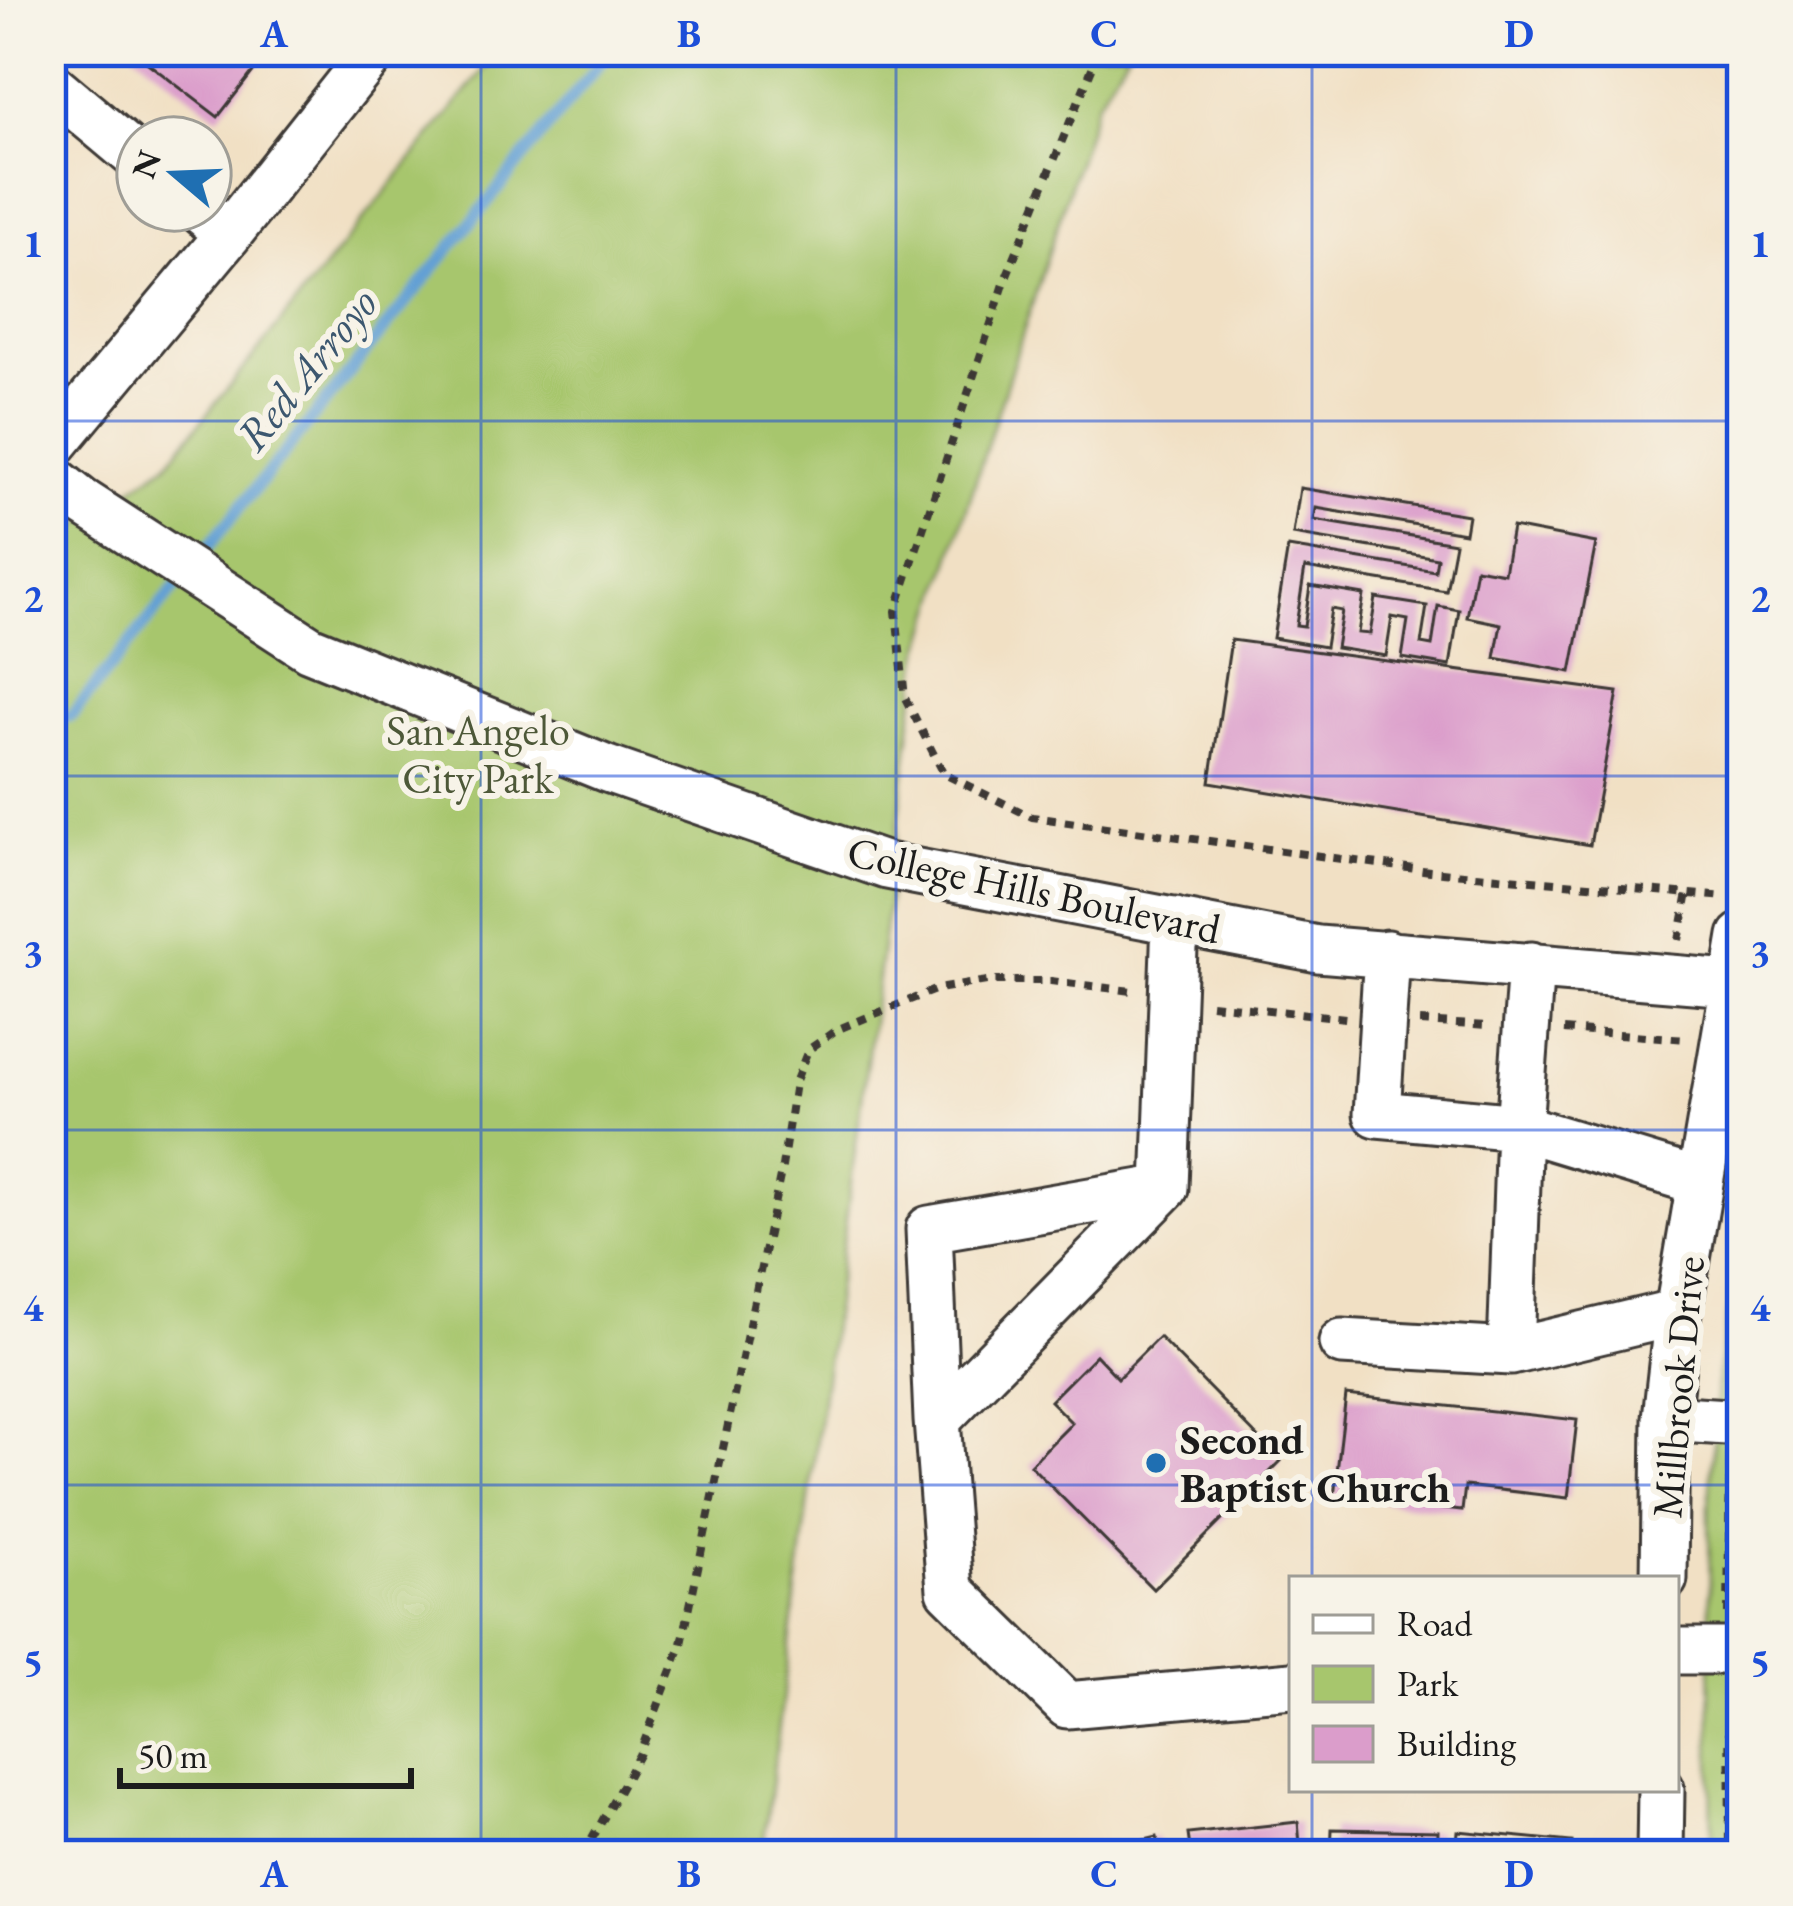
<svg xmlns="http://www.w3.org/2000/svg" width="1793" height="1906" font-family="'EB Garamond',serif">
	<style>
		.green { fill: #a7c66d; stroke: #627144; stroke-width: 3 }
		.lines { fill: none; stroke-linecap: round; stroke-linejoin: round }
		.stream { stroke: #63a0d4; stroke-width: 12 }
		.building { fill: #db9dcb }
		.minor-casing { stroke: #3c3935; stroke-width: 51 }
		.path { stroke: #3c3935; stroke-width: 8; stroke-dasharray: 9 9; stroke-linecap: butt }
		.minor { stroke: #fff; stroke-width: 45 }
		.grid { fill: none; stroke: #1d4ed8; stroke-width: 3; stroke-opacity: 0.55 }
		.poi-dot { fill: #1f6fb2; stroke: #f7f3e8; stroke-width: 4.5 }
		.labels { text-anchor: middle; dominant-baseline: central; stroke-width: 12; stroke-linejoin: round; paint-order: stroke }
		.park-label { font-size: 42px; fill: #4d5838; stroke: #f7f3e8 }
		.street-label { font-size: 42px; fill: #1c1c1c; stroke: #f7f3e8 }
		.poi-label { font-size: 42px; font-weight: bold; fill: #1c1c1c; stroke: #f7f3e8; text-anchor: start }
		.water-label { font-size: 45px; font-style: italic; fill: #3c576f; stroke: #f7f3e8 }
		.neatline { fill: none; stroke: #1d4ed8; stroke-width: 4.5 }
		.grid-label { font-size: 39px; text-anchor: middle; font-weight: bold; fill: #1d4ed8 }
	</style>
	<rect width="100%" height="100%" fill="#f7f3e8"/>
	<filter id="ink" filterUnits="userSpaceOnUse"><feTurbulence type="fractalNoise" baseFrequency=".00833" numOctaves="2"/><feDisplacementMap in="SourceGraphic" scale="24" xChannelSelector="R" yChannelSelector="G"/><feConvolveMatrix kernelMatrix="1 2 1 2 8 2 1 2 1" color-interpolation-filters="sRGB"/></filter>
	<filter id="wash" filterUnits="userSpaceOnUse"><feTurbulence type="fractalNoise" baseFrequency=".004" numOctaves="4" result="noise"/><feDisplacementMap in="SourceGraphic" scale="48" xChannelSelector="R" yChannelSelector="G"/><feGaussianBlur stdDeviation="2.7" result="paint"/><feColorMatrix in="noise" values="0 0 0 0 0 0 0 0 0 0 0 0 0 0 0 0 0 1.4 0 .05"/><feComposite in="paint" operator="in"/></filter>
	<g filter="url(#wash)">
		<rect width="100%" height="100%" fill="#f1e0c4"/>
		<path class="green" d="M 499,51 L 1128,51 L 1096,104 L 921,652 L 762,1855 L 51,1855 L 51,544 L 167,464 Z
			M 1742,1225 L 1742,1855 L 1712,1855 L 1709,1504 L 1718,1372 Z"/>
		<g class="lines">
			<path class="stream" d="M 195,563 L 610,51
				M 51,719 L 71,716 L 182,579"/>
		</g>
		<g id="blocks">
			<path class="building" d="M 132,51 L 269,51 L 218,117 Z
				M 1300,488 L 1468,515 L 1465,533 L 1316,508 L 1314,520 L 1455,543 L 1446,591 L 1305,568 L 1296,625 L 1304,626 L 1310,586 L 1364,595 L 1358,633 L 1370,634 L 1376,598 L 1427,606 L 1421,644 L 1432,646 L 1438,606 L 1459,610 L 1450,666 L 1402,658 L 1408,620 L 1392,617 L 1386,656 L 1336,648 L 1342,611 L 1331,609 L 1325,647 L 1273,638 L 1288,547 L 1435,571 L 1437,558 L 1293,534 Z
				M 1512,527 L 1596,543 L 1571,672 L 1495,658 L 1501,624 L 1467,617 L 1476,568 L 1504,573 Z
				M 1231,640 L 1618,692 L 1590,845 L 1210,782 Z
				M 1159,1337 L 1281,1461 L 1153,1589 L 1030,1465 L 1072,1423 L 1050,1401 L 1096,1355 L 1118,1378 Z
				M 1346,1395 L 1577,1420 L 1568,1498 L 1465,1486 L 1462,1511 L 1334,1497 Z
				M 1298,1822 L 1301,1855 L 1191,1855 L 1188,1834 Z
				M 1332,1829 L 1438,1831 L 1437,1855 L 1331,1855 Z
				M 1458,1831 L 1572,1842 L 1571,1855 L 1456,1855 Z
				M 1157,1837 L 1161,1855 L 1090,1855 L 1090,1853 Z"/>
		</g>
	</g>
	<g filter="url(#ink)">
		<use href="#blocks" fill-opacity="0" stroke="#3c3935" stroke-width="3"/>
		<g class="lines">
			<g class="minor-casing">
				<path id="minor" d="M 51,85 L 138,158
					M 229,234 L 374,51
					M 51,448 L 229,234 L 200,210
					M 51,477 L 81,501 L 310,649 L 607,769 L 887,866 L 1318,949 L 1742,984
					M 1387,953 L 1377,1114 L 1519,1127 L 1511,1352
					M 1531,965 L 1519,1127 L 1700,1182
					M 1165,1188 L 937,1420 L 929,1229 L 1165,1188 L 1175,921
					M 1342,1342 L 1511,1352 L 1678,1312
					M 1666,1418 L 1742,1423
					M 937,1420 L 950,1590 L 1067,1705 L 1292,1685
					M 1664,1579 L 1666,1418 L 1678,1312 L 1742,936
					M 1676,1651 L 1742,1651
					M 1660,1855 L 1661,1789"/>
			</g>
			<path class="path" d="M 1099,51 L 1007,275 L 896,611 L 905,698 L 944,774 L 1032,817 L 1430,871 L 1725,897
				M 1679,940 L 1688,893
				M 1211,1004 L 1346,1018
				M 1420,1022 L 1489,1026
				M 1564,1030 L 1687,1039
				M 1733,1386 L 1742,1327
				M 1728,1614 L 1730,1461
				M 1729,1689 L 1730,1855
				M 583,1855 L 639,1755 L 682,1644 L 782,1167 L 795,1083 L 808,1050 L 836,1030 L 937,989 L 987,981 L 1051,981 L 1132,991"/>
			<use href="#minor" class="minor"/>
		</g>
	</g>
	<path class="grid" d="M 481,51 L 481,1855M 896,51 L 896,1855M 1312,51 L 1312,1579M 51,421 L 1742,421M 51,776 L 1742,776M 51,1130 L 1742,1130M 51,1485 L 1742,1485M 1312,1789 L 1312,1855"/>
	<circle class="poi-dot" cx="1156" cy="1463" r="12"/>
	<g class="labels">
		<g class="park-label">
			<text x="478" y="730">San Angelo<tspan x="478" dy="48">City Park</tspan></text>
		</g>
		<g class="street-label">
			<text transform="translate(1034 890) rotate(12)">College Hills Boulevard</text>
			<text transform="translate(1678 1387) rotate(-85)">Millbrook Drive</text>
		</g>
		<g class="poi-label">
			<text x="1180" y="1439">Second<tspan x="1180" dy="48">Baptist Church</tspan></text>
		</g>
		<g class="water-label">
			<text transform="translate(306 369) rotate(-51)">Red Arroyo</text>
		</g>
	</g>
	<rect width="1793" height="1906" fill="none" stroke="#f7f3e8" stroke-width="132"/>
	<rect x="1289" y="1576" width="390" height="216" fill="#f7f3e8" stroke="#9f9d96" stroke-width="3"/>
	<rect x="1313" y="1615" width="60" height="18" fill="#ffffff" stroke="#9f9d96" stroke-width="3"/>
	<text x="1397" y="1636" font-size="36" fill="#1c1c1c">Road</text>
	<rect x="1313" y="1666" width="60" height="36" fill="#a7c66d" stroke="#9f9d96" stroke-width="3"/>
	<text x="1397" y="1696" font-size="36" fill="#1c1c1c">Park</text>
	<rect x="1313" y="1726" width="60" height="36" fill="#db9dcb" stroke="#9f9d96" stroke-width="3"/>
	<text x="1397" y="1756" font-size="36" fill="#1c1c1c">Building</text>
	<g transform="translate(174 174) rotate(289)"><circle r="57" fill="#f7f3e8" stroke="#9f9d96" stroke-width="3"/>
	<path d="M0-9L21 45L0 30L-21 45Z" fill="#1f6fb2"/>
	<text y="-18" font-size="33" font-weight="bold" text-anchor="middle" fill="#1c1c1c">N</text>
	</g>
	<path d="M120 1768v18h291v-18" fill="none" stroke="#1c1c1c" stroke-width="6"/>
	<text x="138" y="1768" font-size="36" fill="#1c1c1c" stroke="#f7f3e8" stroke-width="9" paint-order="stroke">50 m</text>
	<rect x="66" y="66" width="1661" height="1774" class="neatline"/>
	<g class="grid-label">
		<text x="274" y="47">A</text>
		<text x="689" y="47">B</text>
		<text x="1104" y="47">C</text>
		<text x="1519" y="47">D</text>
		<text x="33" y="257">1</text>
		<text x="1760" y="257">1</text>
		<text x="33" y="612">2</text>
		<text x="1760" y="612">2</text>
		<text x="33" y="967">3</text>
		<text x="1760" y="967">3</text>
		<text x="33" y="1321">4</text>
		<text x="1760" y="1321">4</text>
		<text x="33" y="1676">5</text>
		<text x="1760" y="1676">5</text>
		<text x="274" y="1887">A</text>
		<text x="689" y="1887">B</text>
		<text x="1104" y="1887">C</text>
		<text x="1519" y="1887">D</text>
	</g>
</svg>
